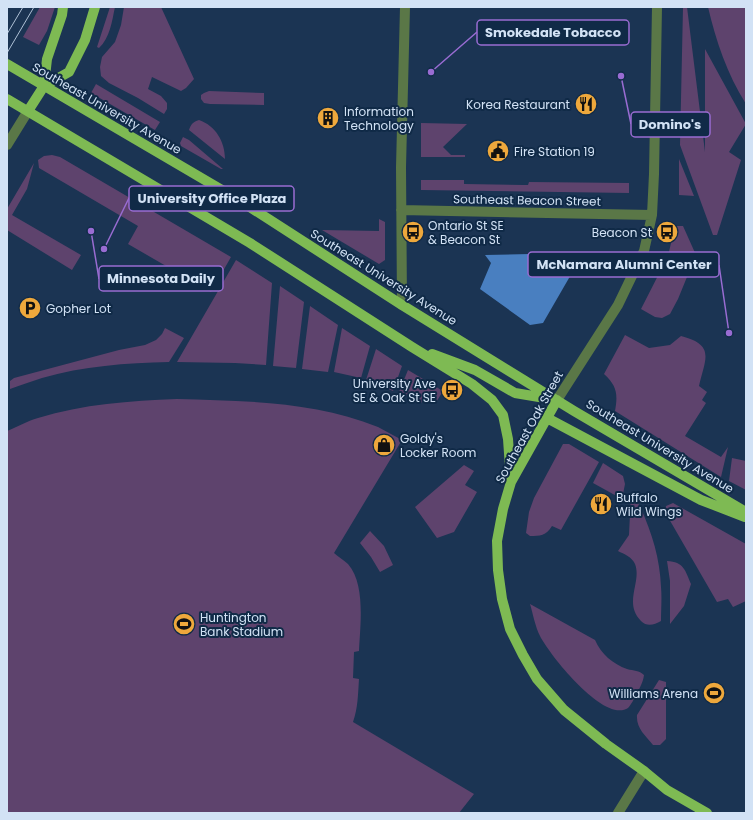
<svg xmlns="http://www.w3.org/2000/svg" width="753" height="820" font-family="Poppins,sans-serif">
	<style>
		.green { fill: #5e436d }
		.water { fill: #497fc0 }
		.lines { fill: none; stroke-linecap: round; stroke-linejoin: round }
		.minor { stroke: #5a7747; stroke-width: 10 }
		.major { stroke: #7eba53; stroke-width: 10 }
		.tram { stroke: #afc1d6; stroke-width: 1 }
		.labels { text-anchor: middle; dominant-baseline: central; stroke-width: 4; stroke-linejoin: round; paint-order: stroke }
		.poi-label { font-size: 12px; fill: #d2e2f5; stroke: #102a47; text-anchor: start }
		.street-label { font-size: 12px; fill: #d2e2f5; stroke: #102a47 }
		.leader { fill: none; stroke: #996cd2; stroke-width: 1.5 }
		.callout-dot { fill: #996cd2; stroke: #102a47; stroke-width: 1.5 }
		.callout { fill: #102a47; stroke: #996cd2; stroke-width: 1.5 }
		.callout-label { font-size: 13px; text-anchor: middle; font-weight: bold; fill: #d2e2f5 }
	</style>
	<rect width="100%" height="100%" fill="#1b3453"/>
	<path class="green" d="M 40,7 L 55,7 L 47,31 L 39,45 L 23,37 Z
		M 110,7 L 115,7 C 112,21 110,38 99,48 L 97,47 Z
		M 124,7 L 161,7 L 194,79 L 186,88 L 181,91 L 152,77 L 148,89 L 161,96 L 167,103 L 167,109 L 164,114 L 138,98 L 109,83 L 101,76 L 100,67 L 102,57 L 115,42 L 121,25 Z
		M 683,7 L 687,7 L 705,152 L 705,49 L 746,124 L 729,152 L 741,160 L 717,235 L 713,235 L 680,145 Z
		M 708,7 L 746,7 L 746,104 C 727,74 716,41 708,7 Z
		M 96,84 L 160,122 L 155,130 L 91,93 Z
		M 209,91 L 264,93 L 264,105 L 210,104 L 204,103 L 201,99 L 201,95 L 204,93 Z
		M 199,120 C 216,126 225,142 225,159 L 189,130 C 191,124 193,122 199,120 Z
		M 421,123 L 467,124 L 443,147 L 451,155 L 465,155 L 465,157 L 421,157 Z
		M 183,137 L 189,140 L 223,169 L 221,169 L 181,146 L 180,143 Z
		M 52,155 L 60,157 L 231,257 L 211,292 L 128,244 L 138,226 L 39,168 L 38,160 L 44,156 Z
		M 679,159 L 694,196 L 695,196 L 679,195 Z
		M 34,163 L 27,189 L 12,215 L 81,255 L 72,270 L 7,230 L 7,209 Z
		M 421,180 L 464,180 L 464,184 L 524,185 L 528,185 L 529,182 L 629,183 L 629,193 L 421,190 Z
		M 379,219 L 385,222 L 385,260 L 379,264 L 322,230 L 379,231 Z
		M 675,226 L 683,226 L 696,255 L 678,299 L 670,314 L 662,318 L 655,317 L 641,309 L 668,256 Z
		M 236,260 L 272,283 L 266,365 L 235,363 L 177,362 Z
		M 280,286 L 304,302 L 296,368 L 273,366 Z
		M 310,306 L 338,325 L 328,372 L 302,369 Z
		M 165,328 L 184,338 L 169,362 C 126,363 83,366 42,378 C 31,382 20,385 10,389 L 10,381 L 14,378 L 119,350 L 145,345 L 156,340 L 162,334 Z
		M 342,328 L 370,346 L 361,378 L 334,372 Z
		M 625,335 L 649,348 L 670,345 L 681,336 C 716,345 705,359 699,386 L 707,392 L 702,400 L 706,403 L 685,436 L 721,457 L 728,447 L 721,477 L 615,411 C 618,394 617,386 604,374 Z
		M 376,349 L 402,366 L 393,391 L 366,380 Z
		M 408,370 L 443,391 L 435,404 L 424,398 L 421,403 L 399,392 Z
		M 177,399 C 244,401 314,401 378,427 C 386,431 394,436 402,440 L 334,553 C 338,557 344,560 348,564 C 366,584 360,627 359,651 L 354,652 L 353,678 L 359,679 C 358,694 358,708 353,722 L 474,794 L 459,813 L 7,813 L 7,431 C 17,427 27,421 38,418 C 83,404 130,401 177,399 Z
		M 563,444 L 569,444 L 599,462 L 561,530 L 552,526 C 546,536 540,536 530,536 L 526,533 L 529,512 L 534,498 Z
		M 732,458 L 746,461 L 746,490 L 729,481 Z
		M 603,463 L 623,476 L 625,484 L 622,499 L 593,483 Z
		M 464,465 L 474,471 L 465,485 L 477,492 L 454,532 L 437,538 L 415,507 Z
		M 631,494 L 634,495 C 649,523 660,555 661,587 C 662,598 661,610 661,621 C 654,625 647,627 641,621 C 623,603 642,582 635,564 C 632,557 624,554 618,551 L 629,535 Z
		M 673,503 L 746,544 L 746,601 L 733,607 L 728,599 L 717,602 L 665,512 L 666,506 Z
		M 370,531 L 384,546 L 393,565 L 380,572 L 371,557 L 360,543 Z
		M 667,561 C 684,562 685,570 691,584 L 684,606 L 670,624 L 670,581 Z
		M 530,604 L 595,640 C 601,654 613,664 627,669 C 634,671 639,670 644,675 C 643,683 639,689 636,695 C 634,699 631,705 628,708 C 604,724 549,654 540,636 C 535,626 533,614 530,604 Z
		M 659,680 L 666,682 L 666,739 L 660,745 L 653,745 C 645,735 636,728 637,715 Z"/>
	<path class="water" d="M 530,254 L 546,257 L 580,259 L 543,323 L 530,325 L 480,289 L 491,263 L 485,255 Z"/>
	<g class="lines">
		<path class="minor" d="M 7,145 L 28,111
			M 401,210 L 652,215
			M 402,305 L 401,167 L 405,7
			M 557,400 L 618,305 L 644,251 L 652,215 L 654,174 L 657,7
			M 618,813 L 644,771"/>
		<path class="major" d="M 7,64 L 239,200 L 402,305 L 574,411 L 746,512
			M 44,86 L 69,72 L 85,40 L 95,7
			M 7,99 L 250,243 L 412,347 L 472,384 L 492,400 L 503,415 L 508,439 L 511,482
			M 28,111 L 44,86 L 47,59 L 62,15 L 63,7
			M 432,354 L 475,370 L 515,393 L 551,399
			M 557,400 L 511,482 L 503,509 L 497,541 L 498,570 L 502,599 L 510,629 L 523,655 L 537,679 L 564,710 L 606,744 L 644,771 L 667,790 L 707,813
			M 547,418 L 701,500 L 745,517"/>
		<path class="tram" d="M 7,34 L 23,7
			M 7,53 L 34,7"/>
	</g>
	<defs>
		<g id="restaurant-disc" transform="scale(1.15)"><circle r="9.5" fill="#eea83c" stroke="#102a47"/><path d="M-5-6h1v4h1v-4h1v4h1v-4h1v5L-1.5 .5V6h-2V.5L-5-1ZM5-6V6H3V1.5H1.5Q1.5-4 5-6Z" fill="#111"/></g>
		<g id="building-disc" transform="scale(1.15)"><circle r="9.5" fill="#eea83c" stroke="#102a47"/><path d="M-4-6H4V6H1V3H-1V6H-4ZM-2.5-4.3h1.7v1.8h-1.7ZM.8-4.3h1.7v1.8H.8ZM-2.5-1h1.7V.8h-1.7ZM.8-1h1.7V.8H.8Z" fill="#111"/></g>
		<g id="civic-disc" transform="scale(1.15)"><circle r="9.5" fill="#eea83c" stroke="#102a47"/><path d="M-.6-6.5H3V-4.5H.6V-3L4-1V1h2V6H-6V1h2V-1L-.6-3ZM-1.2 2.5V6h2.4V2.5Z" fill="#111"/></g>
		<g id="bus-disc" transform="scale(1.15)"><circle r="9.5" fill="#eea83c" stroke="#102a47"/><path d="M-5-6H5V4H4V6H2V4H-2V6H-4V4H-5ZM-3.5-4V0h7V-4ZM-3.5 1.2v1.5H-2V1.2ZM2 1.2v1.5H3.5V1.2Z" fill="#111"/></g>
		<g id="parking-disc" transform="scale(1.15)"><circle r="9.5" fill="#eea83c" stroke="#102a47"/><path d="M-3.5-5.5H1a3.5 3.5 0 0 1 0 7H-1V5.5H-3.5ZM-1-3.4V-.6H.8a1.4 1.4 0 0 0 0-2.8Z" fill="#111"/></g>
		<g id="shop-disc" transform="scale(1.15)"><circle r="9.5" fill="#eea83c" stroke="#102a47"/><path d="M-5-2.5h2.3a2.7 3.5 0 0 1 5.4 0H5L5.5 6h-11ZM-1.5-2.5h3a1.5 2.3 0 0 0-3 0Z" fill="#111"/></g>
		<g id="stadium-disc" transform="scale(1.15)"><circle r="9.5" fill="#eea83c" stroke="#102a47"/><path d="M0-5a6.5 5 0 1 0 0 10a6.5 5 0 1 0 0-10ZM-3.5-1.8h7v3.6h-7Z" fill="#111"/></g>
	</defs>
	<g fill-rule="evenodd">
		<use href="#restaurant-disc" x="586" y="104"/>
		<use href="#building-disc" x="328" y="118"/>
		<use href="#civic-disc" x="498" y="151"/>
		<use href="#bus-disc" x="413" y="232"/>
		<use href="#bus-disc" x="667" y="232"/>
		<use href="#parking-disc" x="30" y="308"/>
		<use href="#bus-disc" x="452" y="390"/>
		<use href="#shop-disc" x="384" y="445"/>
		<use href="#restaurant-disc" x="601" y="504"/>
		<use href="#stadium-disc" x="184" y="624"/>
		<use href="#stadium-disc" x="714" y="693"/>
	</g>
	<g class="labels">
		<g class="poi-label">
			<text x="570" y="104" text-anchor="end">Korea Restaurant</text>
			<text x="344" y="111">Information<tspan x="344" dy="14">Technology</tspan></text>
			<text x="514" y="151">Fire Station 19</text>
			<text x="428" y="225">Ontario St SE<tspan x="428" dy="14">&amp; Beacon St</tspan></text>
			<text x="652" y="232" text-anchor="end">Beacon St</text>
			<text x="46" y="308">Gopher Lot</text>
			<text x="436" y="383" text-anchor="end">University Ave<tspan x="436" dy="14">SE &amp; Oak St SE</tspan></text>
			<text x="400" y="438">Goldy's<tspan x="400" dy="14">Locker Room</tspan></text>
			<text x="616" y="497">Buffalo<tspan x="616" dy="14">Wild Wings</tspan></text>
			<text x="200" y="617">Huntington<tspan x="200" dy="14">Bank Stadium</tspan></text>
			<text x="698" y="693" text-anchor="end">Williams Arena</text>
		</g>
		<g class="street-label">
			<text transform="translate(107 108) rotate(30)">Southeast University Avenue</text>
			<text transform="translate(527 200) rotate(1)">Southeast Beacon Street</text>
			<text transform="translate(384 277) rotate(32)">Southeast University Avenue</text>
			<text transform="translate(529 427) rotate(-61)">Southeast Oak Street</text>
			<text transform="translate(660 446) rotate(31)">Southeast University Avenue</text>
		</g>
	</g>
	<path class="leader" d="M431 72L477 32M621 76L631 124M104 249L129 198M729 333L719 265M91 231L99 279"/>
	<g class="callout-dot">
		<circle cx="431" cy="72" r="4"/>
		<circle cx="621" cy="76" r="4"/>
		<circle cx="104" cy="249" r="4"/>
		<circle cx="729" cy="333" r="4"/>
		<circle cx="91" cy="231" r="4"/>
	</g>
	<g class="callout">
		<rect x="477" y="20" width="152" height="25" rx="4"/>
		<rect x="631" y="112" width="79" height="25" rx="4"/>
		<rect x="129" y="186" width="165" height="25" rx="4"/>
		<rect x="528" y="252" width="191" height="25" rx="4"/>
		<rect x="99" y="266" width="124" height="25" rx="4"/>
	</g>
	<g class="callout-label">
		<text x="553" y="37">Smokedale Tobacco</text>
		<text x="670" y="129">Domino's</text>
		<text x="212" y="203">University Office Plaza</text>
		<text x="624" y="269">McNamara Alumni Center</text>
		<text x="161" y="283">Minnesota Daily</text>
	</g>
	<rect width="753" height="820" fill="none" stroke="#d2e2f5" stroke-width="16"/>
</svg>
